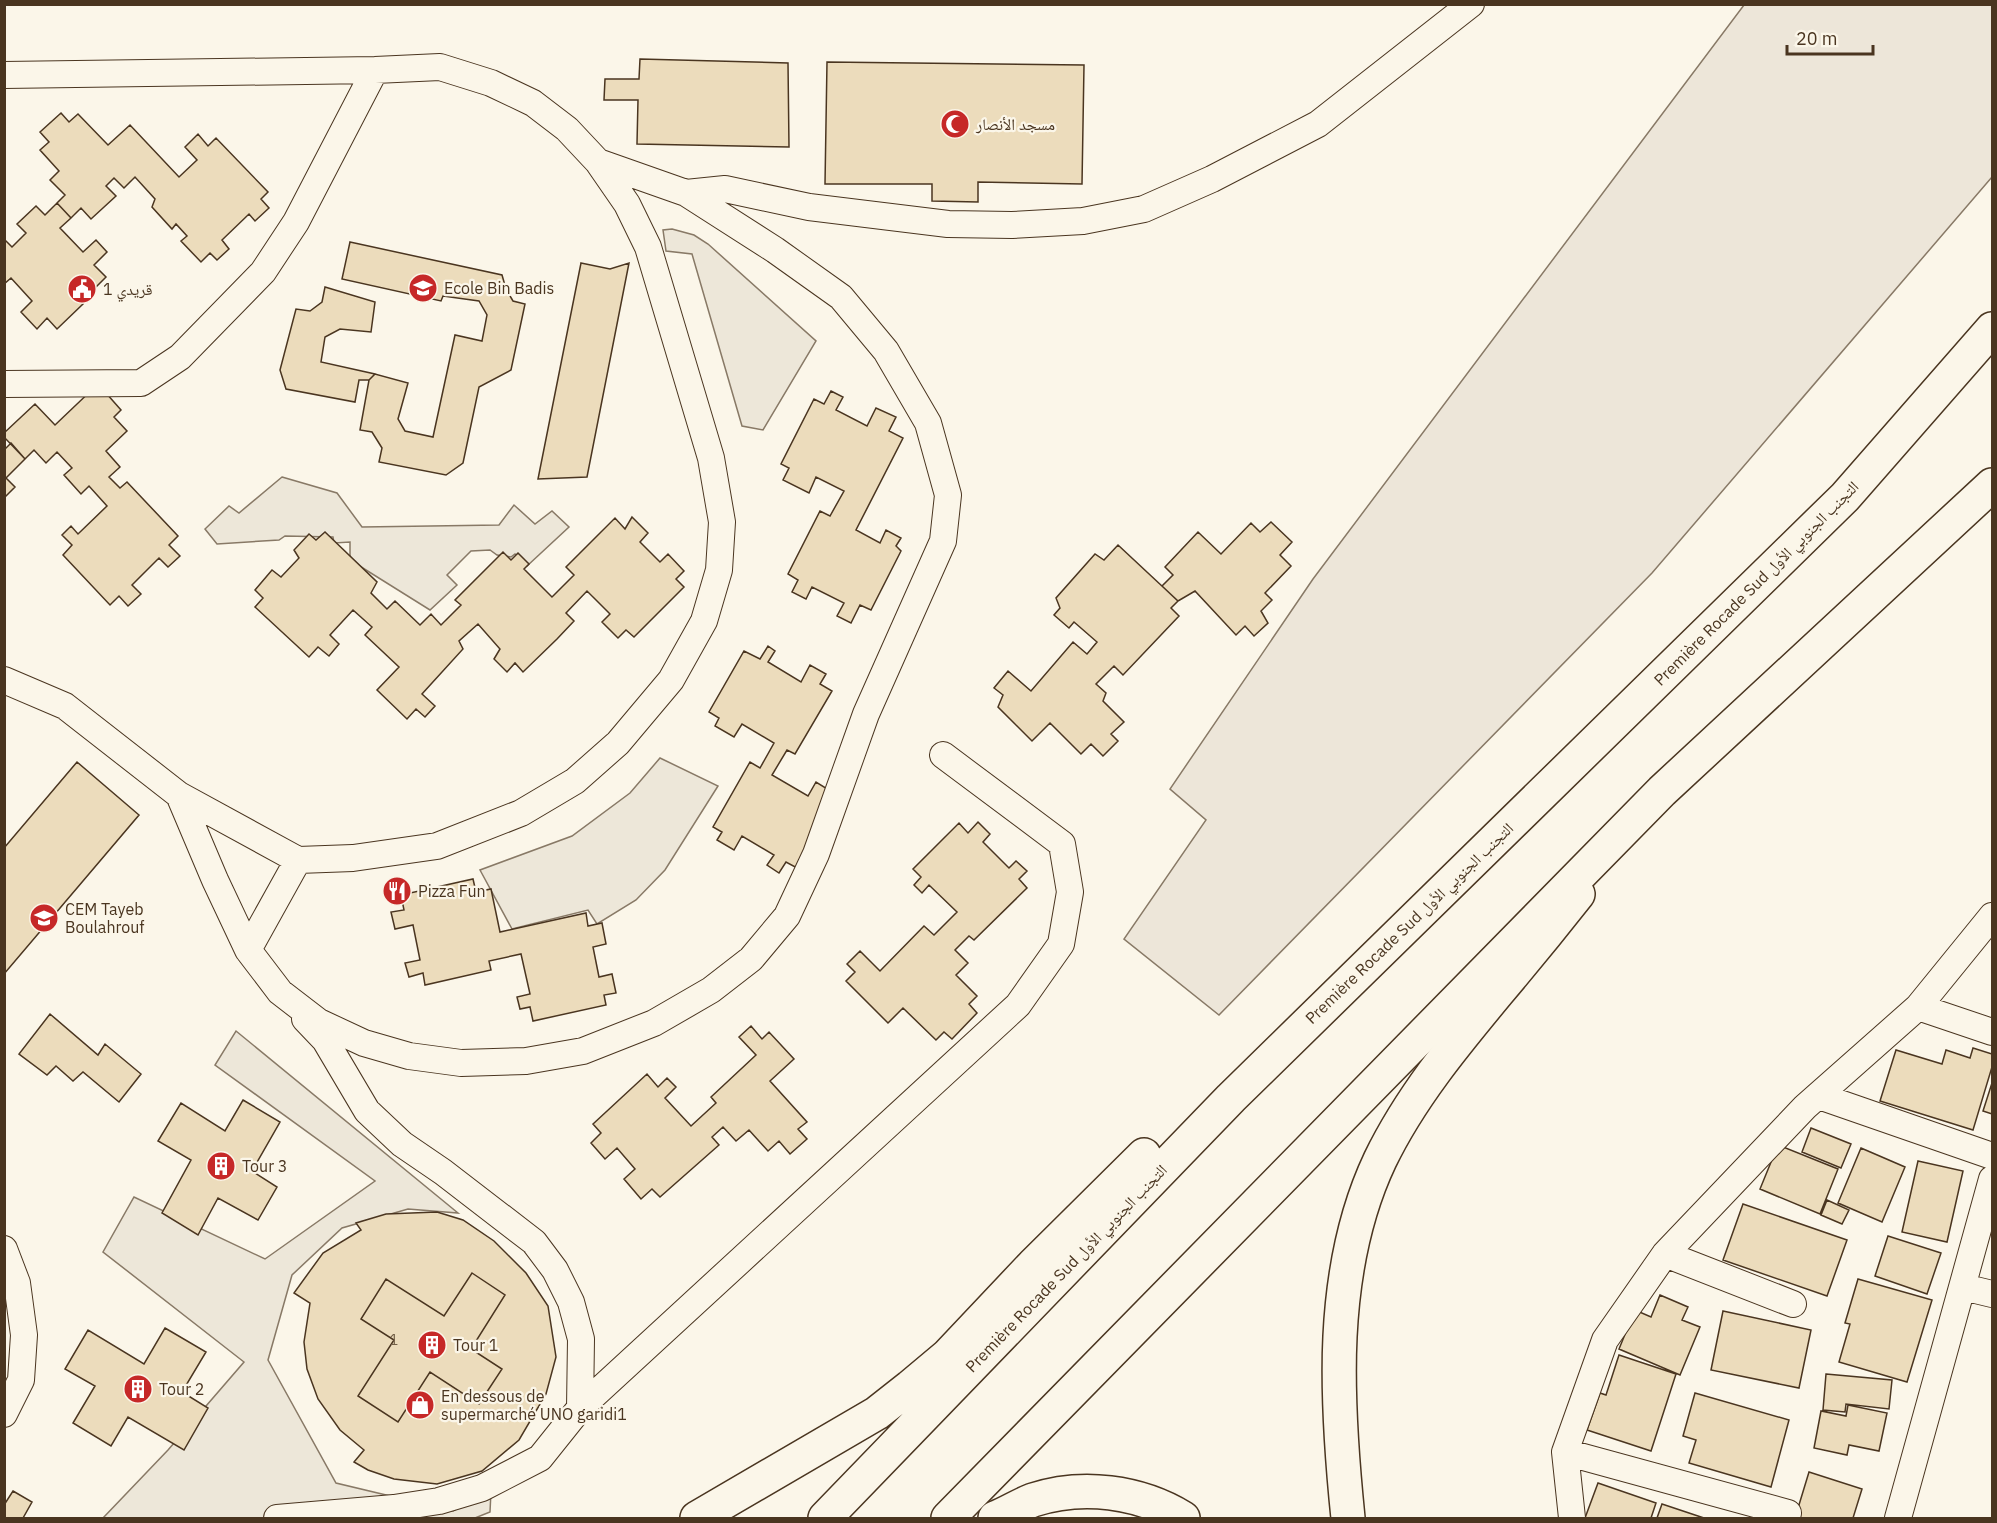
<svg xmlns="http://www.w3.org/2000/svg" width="1997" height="1523" font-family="'IBM Plex Sans','Noto Naskh Arabic',sans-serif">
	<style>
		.green { fill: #ede6d9; stroke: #887966; stroke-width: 1.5 }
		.parking { fill: #ede7d9; stroke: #887966; stroke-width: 1.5 }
		.building { fill: #ecdcbc; stroke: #4a3520; stroke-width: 1.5 }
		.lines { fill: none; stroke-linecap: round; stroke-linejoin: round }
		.minor-casing { stroke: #4a3520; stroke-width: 28 }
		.trunk-casing { stroke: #4a3520; stroke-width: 36 }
		.motorway-casing { stroke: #4a3520; stroke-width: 36 }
		.minor { stroke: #fbf6e9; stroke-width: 26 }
		.trunk { stroke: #fbf6e9; stroke-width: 33 }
		.motorway { stroke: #fbf6e9; stroke-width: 33 }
		.labels { text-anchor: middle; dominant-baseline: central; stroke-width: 4.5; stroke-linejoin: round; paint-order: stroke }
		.number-label { font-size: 14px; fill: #725f47 }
		.poi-label { font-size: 16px; fill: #4a3520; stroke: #fbf6e9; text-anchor: start }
		.street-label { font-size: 16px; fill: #4a3520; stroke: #fbf6e9 }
	</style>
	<rect width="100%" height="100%" fill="#fbf6e9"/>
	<path class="green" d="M 1744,5 L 1992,5 L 1992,177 L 1652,573 L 1219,1015 L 1124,939 L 1206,820 L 1170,789 L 1313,579 Z"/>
	<path class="parking" d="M 672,229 L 694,235 L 708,244 L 816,341 L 763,430 L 742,426 L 692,254 L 666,251 L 663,230 Z
		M 282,477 L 337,493 L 362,527 L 499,525 L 514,505 L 535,524 L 552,511 L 569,527 L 527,566 L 515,554 L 511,557 L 497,555 L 490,550 L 471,551 L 447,575 L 457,585 L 430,610 L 350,560 L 350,542 L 334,543 L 333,537 L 285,536 L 279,540 L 217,544 L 205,529 L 229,506 L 239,513 Z
		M 660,758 L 718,786 L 665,870 L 636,900 L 597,924 L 588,910 L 512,929 L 480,870 L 572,836 L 630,793 Z
		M 236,1031 L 458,1213 L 408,1209 L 342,1228 L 292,1275 L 268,1360 L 336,1483 L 453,1511 L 491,1491 L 490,1512 L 475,1518 L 103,1518 L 168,1450 L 244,1362 L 103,1252 L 134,1197 L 265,1259 L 375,1181 L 215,1065 Z"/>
	<path class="building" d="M 640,59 L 788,63 L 789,147 L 637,144 L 638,100 L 604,100 L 605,79 L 639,79 Z
		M 827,62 L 1084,65 L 1082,184 L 978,182 L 978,202 L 932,201 L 932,184 L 825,184 Z
		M 61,113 L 69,122 L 78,114 L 108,145 L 130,125 L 179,177 L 197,160 L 185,147 L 198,134 L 208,146 L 216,138 L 268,192 L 261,199 L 269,208 L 255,221 L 249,214 L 222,240 L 229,249 L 217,260 L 210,253 L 201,262 L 181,241 L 187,236 L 176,224 L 172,229 L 152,207 L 155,199 L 135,177 L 124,188 L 114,178 L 106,186 L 116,196 L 91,219 L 81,208 L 71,218 L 57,203 L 65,195 L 50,180 L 59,171 L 40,150 L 49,142 L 40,132 Z
		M 57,203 L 71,218 L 60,228 L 83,252 L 96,240 L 107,252 L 94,265 L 106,277 L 87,296 L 79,288 L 73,294 L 83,304 L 57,329 L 47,318 L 37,329 L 21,312 L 32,301 L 11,278 L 4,284 L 4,239 L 12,247 L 26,233 L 17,224 L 36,206 L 45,215 Z
		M 350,242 L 502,275 L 506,289 L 513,301 L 525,304 L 511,370 L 479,387 L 463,463 L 446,475 L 379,462 L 382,448 L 372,432 L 360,430 L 369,380 L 375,374 L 408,383 L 398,419 L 405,431 L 433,437 L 455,335 L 482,341 L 487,315 L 479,301 L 443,296 L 441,301 L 342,279 Z
		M 581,263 L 610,269 L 629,263 L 587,477 L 538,479 Z
		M 325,287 L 375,302 L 371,332 L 340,329 L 325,337 L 321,362 L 375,374 L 369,380 L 359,380 L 355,402 L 286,389 L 280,370 L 296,309 L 310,311 L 322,302 Z
		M 98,384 L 121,410 L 114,417 L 127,431 L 106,451 L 120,467 L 109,477 L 120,488 L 127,482 L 178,536 L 169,545 L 180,556 L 168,567 L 159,558 L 132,585 L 141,594 L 128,606 L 119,596 L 110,605 L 63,555 L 72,545 L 62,535 L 71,526 L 78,534 L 107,506 L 89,486 L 81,494 L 64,475 L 72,468 L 57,452 L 46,463 L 34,450 L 25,459 L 4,437 L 4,433 L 35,404 L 55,425 Z
		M 831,391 L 843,397 L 836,410 L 867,426 L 876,408 L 896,417 L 889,431 L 903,438 L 856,530 L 880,543 L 886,530 L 901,538 L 896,546 L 901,551 L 871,610 L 860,605 L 851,623 L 837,616 L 844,603 L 812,587 L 806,599 L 792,592 L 798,580 L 788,574 L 820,511 L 830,516 L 844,491 L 816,477 L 809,493 L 783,480 L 789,468 L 781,464 L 814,399 L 824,404 Z
		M 11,443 L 25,459 L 6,478 L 15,487 L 4,498 L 4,450 Z
		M 632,517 L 648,533 L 640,542 L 660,562 L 668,554 L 684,571 L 676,579 L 684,587 L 634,637 L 626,630 L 618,638 L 602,622 L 610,614 L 587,591 L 566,613 L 574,621 L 557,639 L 523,672 L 515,663 L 507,672 L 494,659 L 500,649 L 478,624 L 459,641 L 463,649 L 422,694 L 435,706 L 425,717 L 416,709 L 407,719 L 377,690 L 399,667 L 365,635 L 372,627 L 353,610 L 330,635 L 339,644 L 329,656 L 318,647 L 309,657 L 255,607 L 263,598 L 255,590 L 272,570 L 281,577 L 299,558 L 294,550 L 309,534 L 316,540 L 325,532 L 377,582 L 371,593 L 387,609 L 395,601 L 420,625 L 431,614 L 441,625 L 461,605 L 455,600 L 503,552 L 511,560 L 518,553 L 529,564 L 524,569 L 552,597 L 574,575 L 566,567 L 615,518 L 625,529 Z
		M 1271,522 L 1292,542 L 1280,555 L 1291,566 L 1265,593 L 1272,600 L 1261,611 L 1268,623 L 1254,636 L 1245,626 L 1236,635 L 1195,591 L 1178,601 L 1162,586 L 1173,575 L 1165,567 L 1198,532 L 1221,554 L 1251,523 L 1260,532 Z
		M 1118,545 L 1178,601 L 1171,608 L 1179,616 L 1123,675 L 1114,666 L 1096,684 L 1106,693 L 1103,701 L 1124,722 L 1111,734 L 1118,741 L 1103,756 L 1091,744 L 1081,754 L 1050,723 L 1032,741 L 998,707 L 1003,695 L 994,688 L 1008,671 L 1031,691 L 1073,642 L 1087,654 L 1097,642 L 1074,622 L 1069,628 L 1054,615 L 1060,608 L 1056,598 L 1095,554 L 1104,560 Z
		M 768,646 L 775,651 L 768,662 L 801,682 L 810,665 L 826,674 L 820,684 L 832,691 L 795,754 L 787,750 L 772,775 L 808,796 L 816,782 L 829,790 L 797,868 L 786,862 L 779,873 L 767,865 L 774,855 L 742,836 L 734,850 L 717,840 L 722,832 L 713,827 L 750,762 L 760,768 L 774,743 L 742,724 L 734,737 L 715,726 L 719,718 L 709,712 L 744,651 L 760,659 Z
		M 77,762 L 139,815 L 4,974 L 4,848 Z
		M 978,822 L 990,834 L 983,842 L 1009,868 L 1016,861 L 1027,871 L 1019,879 L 1027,888 L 974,940 L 969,936 L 955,950 L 968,963 L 956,975 L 977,996 L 969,1004 L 977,1013 L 952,1039 L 944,1032 L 936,1040 L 903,1008 L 888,1023 L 846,981 L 855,972 L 847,964 L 860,951 L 880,971 L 924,926 L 934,935 L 957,912 L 929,885 L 922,893 L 914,885 L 921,877 L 913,869 L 959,823 L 968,833 Z
		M 473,879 L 476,892 L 491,889 L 500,932 L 586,913 L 588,926 L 602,923 L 606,944 L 593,947 L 599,977 L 612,974 L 616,993 L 604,995 L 606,1005 L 533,1021 L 530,1007 L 520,1009 L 517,997 L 530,994 L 521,954 L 489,961 L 491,970 L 425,985 L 423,973 L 409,977 L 405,963 L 420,960 L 413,925 L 395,929 L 391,912 L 404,910 L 401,895 Z
		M 50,1014 L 98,1055 L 105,1044 L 141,1074 L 119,1102 L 83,1072 L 73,1081 L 56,1066 L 47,1075 L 19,1054 Z
		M 751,1026 L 762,1039 L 769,1032 L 794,1059 L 770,1081 L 807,1122 L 798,1129 L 807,1139 L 790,1154 L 779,1141 L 768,1151 L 749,1130 L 736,1141 L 723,1127 L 712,1137 L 719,1145 L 660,1197 L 652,1189 L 641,1199 L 624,1179 L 635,1169 L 617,1148 L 605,1159 L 591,1143 L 601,1133 L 593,1124 L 647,1074 L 658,1087 L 667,1078 L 676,1087 L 665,1098 L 691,1126 L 716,1103 L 711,1097 L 756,1055 L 739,1037 Z
		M 1973,1048 L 1992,1054 L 1992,1067 L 1973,1130 L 1880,1101 L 1896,1050 L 1942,1064 L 1946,1050 L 1970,1058 Z
		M 1992,1083 L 1992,1114 L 1983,1111 Z
		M 243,1100 L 280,1122 L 252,1171 L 277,1187 L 258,1220 L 218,1198 L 198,1235 L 162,1213 L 191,1160 L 158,1141 L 181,1103 L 225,1131 Z
		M 1811,1128 L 1851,1144 L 1841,1168 L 1802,1152 Z
		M 1778,1145 L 1838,1169 L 1820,1214 L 1760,1189 Z
		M 1861,1148 L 1905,1167 L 1882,1222 L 1838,1203 Z
		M 1918,1161 L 1963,1171 L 1947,1242 L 1902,1232 Z
		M 1827,1200 L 1849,1210 L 1842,1224 L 1821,1215 Z
		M 1743,1204 L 1847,1240 L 1827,1296 L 1723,1260 Z
		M 437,1212 L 463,1220 L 494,1241 L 526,1273 L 548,1306 L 556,1357 L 546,1394 L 519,1440 L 482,1471 L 437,1484 L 394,1479 L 368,1470 L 354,1462 L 364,1450 L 340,1430 L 318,1399 L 307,1369 L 304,1342 L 310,1303 L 294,1293 L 323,1253 L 361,1230 L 356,1223 L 386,1214 Z
		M 1888,1236 L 1941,1253 L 1927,1294 L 1875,1276 Z
		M 472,1273 L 505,1295 L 471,1349 L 502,1369 L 479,1404 L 430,1372 L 398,1422 L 358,1396 L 394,1340 L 361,1319 L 386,1279 L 444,1316 Z
		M 1858,1279 L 1932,1300 L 1907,1382 L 1839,1362 L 1850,1324 L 1845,1323 Z
		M 1660,1295 L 1688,1307 L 1682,1320 L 1700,1327 L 1680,1375 L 1619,1349 L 1635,1310 L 1651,1317 Z
		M 1723,1311 L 1811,1330 L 1799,1388 L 1711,1370 Z
		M 165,1328 L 206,1352 L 182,1392 L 208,1408 L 184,1450 L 128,1417 L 111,1446 L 73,1423 L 95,1386 L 65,1369 L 88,1330 L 144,1364 Z
		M 1619,1355 L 1676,1374 L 1651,1451 L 1587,1430 L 1600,1393 L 1606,1395 Z
		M 1826,1374 L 1892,1380 L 1889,1409 L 1846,1404 L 1845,1412 L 1823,1410 Z
		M 1695,1393 L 1789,1420 L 1771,1487 L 1689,1463 L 1696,1440 L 1683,1436 Z
		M 1848,1405 L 1887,1413 L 1879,1451 L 1849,1445 L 1847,1455 L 1814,1448 L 1821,1411 L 1846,1416 Z
		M 1809,1472 L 1862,1489 L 1853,1518 L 1795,1518 Z
		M 1598,1483 L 1656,1503 L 1651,1518 L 1585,1518 Z
		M 13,1491 L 32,1502 L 23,1518 L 4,1518 L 4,1505 Z
		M 1662,1504 L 1704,1518 L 1657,1518 Z"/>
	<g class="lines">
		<g class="minor-casing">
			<path id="minor" d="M 4,75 L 375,70 L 440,67 L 491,83 L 533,103 L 567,129 L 598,162 L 627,204 L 648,247 L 711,458 L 722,522 L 719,570 L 704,621 L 671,680 L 618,743 L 575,781 L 521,813 L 437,846 L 353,858 L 298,860 L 179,795 L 65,706 L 4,680
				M 686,193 L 725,189 L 809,207 L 948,224 L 1012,225 L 1083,221 L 1144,209 L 1212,179 L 1318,124 L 1471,4
				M 4,384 L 141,383 L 180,357 L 263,272 L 296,222 L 375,70
				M 179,795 L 215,880 L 248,950 L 280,992 L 319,1022 L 364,1043 L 409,1056 L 461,1063 L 526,1061 L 583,1051 L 654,1023 L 711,990 L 751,959 L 787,916 L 816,854 L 866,714 L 943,541 L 948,495 L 928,423 L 886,351 L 841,297 L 775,250 L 686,193 L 598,162
				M 248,950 L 298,860
				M 1918,1007 L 1992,1032
				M 1819,1096 L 1992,1156
				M 4,1249 L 17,1283 L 24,1335 L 21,1380 L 4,1414
				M 1665,1254 L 1793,1304
				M 1963,1287 L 1992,1294
				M 580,1408 L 1018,1005 L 1061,944 L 1070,892 L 1062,844 L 943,755
				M 1565,1452 L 1788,1513
				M 277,1518 L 394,1508 L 439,1501 L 482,1488 L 540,1458 L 580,1408 L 581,1339 L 571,1302 L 555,1270 L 534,1242 L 443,1172 L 402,1144 L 367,1111 L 325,1040 L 305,1019
				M 1572,1518 L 1565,1452 L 1605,1340 L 1665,1254 L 1805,1107 L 1918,1007 L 1992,916
				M 1898,1518 L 1992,1179"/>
		</g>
		<g class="trunk-casing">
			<path id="trunk" d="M 995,1518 C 1008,1513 1020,1505 1033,1500 C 1082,1484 1139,1491 1183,1518
				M 1348,1518 C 1336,1401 1328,1270 1380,1160 C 1410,1098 1454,1045 1498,992 C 1525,960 1552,927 1578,894"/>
		</g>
		<g class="motorway-casing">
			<path id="motorway" d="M 697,1518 L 877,1413 L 910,1387 L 947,1356 L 1033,1265 L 1144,1155
				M 825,1518 L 1231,1098 L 1845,497 L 1992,329
				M 948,1518 L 1662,791 L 1992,485"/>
		</g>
		<use href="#minor" class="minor"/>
		<use href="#trunk" class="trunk"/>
		<use href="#motorway" class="motorway"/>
	</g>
	<defs>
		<g id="mosque-disc" transform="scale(1.5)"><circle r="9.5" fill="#c62828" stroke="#fbf6e9"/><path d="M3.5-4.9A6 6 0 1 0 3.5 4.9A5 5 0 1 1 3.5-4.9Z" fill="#fff"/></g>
		<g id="school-disc" transform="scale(1.5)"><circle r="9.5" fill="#c62828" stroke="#fbf6e9"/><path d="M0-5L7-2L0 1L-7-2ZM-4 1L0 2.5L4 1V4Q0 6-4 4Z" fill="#fff"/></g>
		<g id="civic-disc" transform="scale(1.5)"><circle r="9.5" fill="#c62828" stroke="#fbf6e9"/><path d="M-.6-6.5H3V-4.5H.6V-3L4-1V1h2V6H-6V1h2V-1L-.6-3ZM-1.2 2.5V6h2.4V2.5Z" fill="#fff"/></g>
		<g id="restaurant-disc" transform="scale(1.5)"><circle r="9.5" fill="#c62828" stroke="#fbf6e9"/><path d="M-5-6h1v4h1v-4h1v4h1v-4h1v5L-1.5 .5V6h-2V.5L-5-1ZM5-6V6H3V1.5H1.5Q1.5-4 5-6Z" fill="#fff"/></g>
		<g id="building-disc" transform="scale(1.5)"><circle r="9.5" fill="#c62828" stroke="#fbf6e9"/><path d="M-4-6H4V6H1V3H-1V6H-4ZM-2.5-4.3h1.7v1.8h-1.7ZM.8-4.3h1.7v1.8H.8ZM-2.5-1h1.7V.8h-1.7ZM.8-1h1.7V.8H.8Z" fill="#fff"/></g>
		<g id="shop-disc" transform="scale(1.5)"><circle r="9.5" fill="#c62828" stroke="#fbf6e9"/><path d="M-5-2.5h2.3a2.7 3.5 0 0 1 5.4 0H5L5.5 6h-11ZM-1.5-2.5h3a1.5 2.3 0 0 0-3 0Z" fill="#fff"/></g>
	</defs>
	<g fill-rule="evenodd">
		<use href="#mosque-disc" x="955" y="124"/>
		<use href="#school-disc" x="423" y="288"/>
		<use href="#civic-disc" x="82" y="289"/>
		<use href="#restaurant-disc" x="397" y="891"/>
		<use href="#school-disc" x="44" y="918"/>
		<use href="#building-disc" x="221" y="1166"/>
		<use href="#building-disc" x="432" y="1345"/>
		<use href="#building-disc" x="138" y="1389"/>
		<use href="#shop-disc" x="420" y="1405"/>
	</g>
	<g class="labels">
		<g class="number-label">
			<text x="394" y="1340">1</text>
		</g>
		<g class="poi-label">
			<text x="976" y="124">مسجد الأنصار</text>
			<text x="444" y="288">Ecole Bin Badis</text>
			<text x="103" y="289">قريدي 1</text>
			<text x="418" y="891">Pizza Fun</text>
			<text x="65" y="909">CEM Tayeb<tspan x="65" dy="18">Boulahrouf</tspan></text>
			<text x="242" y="1166">Tour 3</text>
			<text x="453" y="1345">Tour 1</text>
			<text x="159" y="1389">Tour 2</text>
			<text x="441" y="1396">En dessous de<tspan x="441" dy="18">supermarché UNO garidi1</tspan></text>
		</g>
		<g class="street-label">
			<text transform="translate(1756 583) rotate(-45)">Première Rocade Sud التجنب الجنوبي الأول</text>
			<text transform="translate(1409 923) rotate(-44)">Première Rocade Sud التجنب الجنوبي الأول</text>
			<text transform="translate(1066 1268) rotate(-46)">Première Rocade Sud التجنب الجنوبي الأول</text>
		</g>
	</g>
	<rect width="1997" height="1523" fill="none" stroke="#4a3520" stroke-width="12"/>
	<path d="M1787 45v9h86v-9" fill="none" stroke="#4a3520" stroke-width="3"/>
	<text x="1796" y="45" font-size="18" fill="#4a3520" stroke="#fbf6e9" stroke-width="4.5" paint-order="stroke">20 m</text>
</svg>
